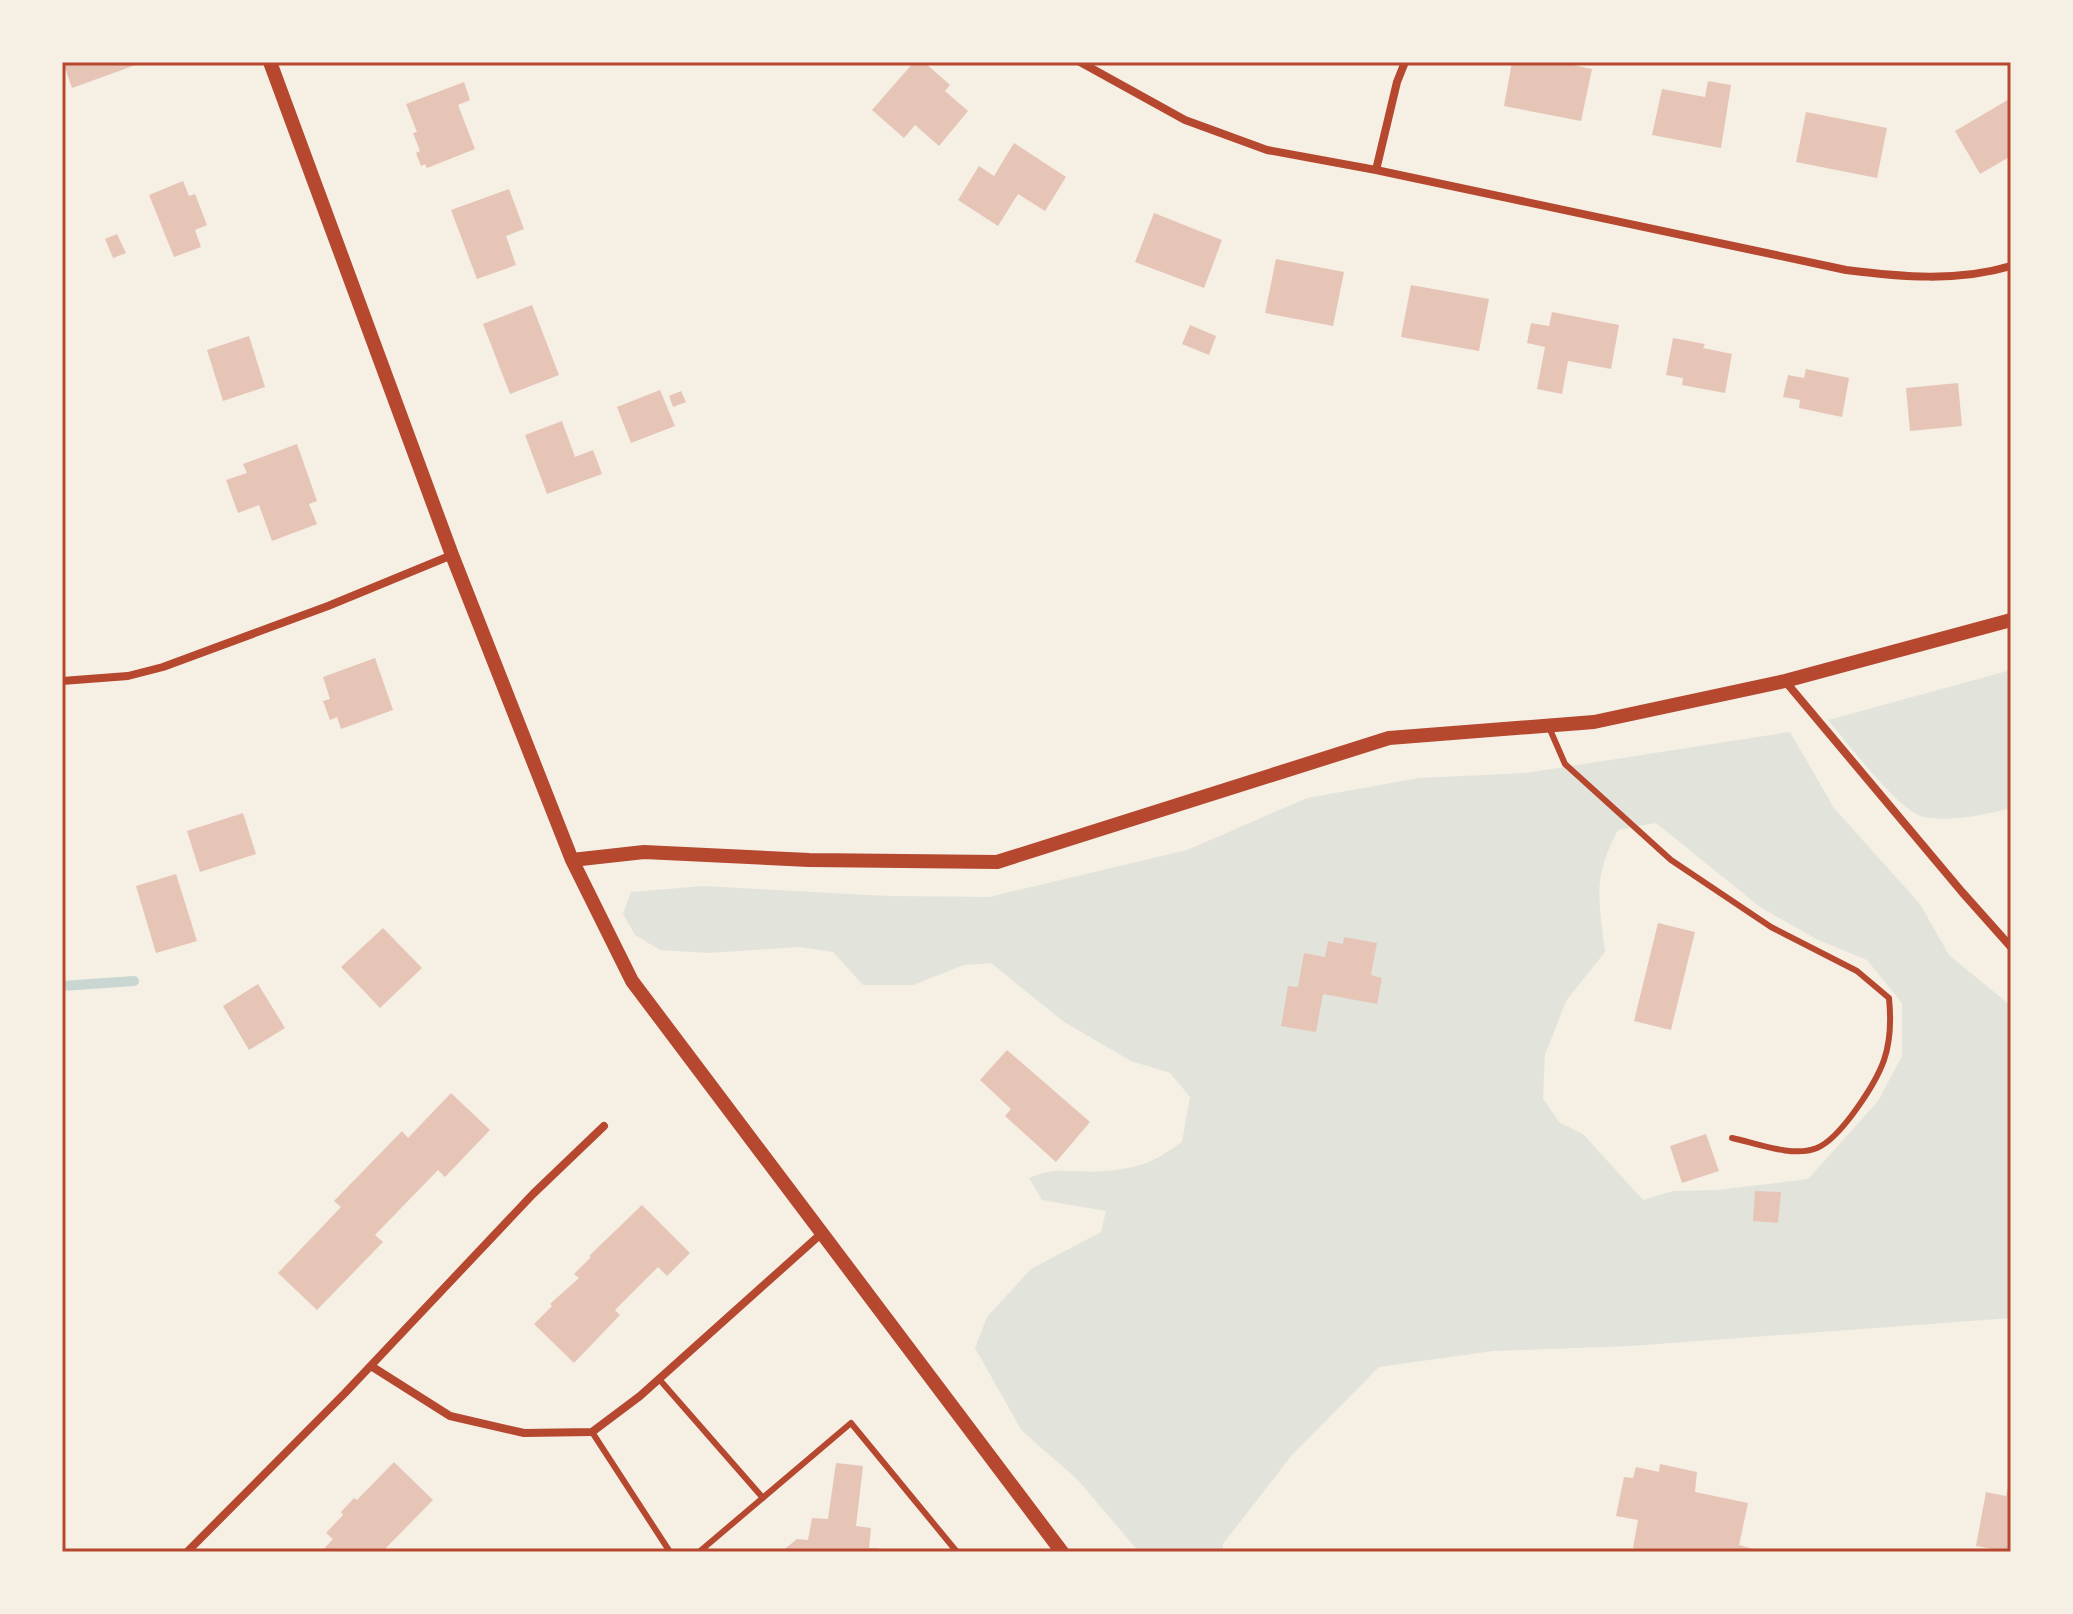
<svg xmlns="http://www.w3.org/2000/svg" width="2073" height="1614" font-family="'Roboto Serif',serif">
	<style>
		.green { fill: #e2e4dc; fill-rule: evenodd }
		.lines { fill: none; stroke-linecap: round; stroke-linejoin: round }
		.stream { stroke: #c9d6d2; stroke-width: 10 }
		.building { fill: #e6c5b7 }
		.service { stroke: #b5482f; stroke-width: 6 }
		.minor { stroke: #b5482f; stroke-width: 8 }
		.tertiary { stroke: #b5482f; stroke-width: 14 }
		.neatline { fill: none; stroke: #b5482f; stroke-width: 3 }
	</style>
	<rect width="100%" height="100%" fill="#f6efe4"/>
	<path class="green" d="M 2011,670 L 2011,808 C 1984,815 1952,822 1924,817 C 1900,813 1846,741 1828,720 Z
		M 1790,732 L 1834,808 L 1920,904 L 1949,955 L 2011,1006 L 2011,1318 L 1631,1346 L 1493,1351 L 1379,1367 L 1292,1455 L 1223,1544 L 1223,1552 L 1139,1552 L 1077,1479 L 1022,1431 L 975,1348 L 987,1317 L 1031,1269 L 1101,1232 L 1106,1211 L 1042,1200 L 1029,1178 C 1058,1165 1075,1174 1105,1171 C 1140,1168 1154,1162 1182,1142 L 1190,1097 L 1170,1073 L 1131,1061 L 1064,1022 L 991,963 L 964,965 L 913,985 L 863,985 L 833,952 L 799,947 L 709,953 L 660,950 L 635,935 L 623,914 L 631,892 L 703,886 L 889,896 L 989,897 L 1187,850 L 1307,798 L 1419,778 L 1526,773 ZM 1656,823 L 1760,907 L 1816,939 L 1867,960 L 1902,1003 L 1902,1056 L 1878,1101 L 1808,1179 L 1717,1190 L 1673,1191 L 1643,1200 L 1583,1134 L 1559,1122 L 1543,1098 L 1545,1055 L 1566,1001 L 1605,952 C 1599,900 1592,879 1618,830 Z"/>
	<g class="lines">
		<path class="stream" d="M 62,986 L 134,981"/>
	</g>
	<path class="building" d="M 63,62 L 144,62 L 72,88 Z
		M 914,62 L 924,62 L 950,85 L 945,91 L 968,111 L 939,146 L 915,125 L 904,138 L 872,110 Z
		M 1512,62 L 1558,62 L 1592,69 L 1581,121 L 1504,106 Z
		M 1708,81 L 1731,85 L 1721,148 L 1652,135 L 1662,89 L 1705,97 Z
		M 464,82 L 470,100 L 458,105 L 475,149 L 427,168 L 425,164 L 421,166 L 416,153 L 420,151 L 413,133 L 417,132 L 406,104 Z
		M 2011,98 L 2011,156 L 1980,174 L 1955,131 Z
		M 1806,112 L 1887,128 L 1877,178 L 1796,162 Z
		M 1014,143 L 1066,177 L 1045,211 L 1018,194 L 998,226 L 958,200 L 979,166 L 994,176 Z
		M 183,181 L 189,196 L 195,194 L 207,225 L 195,230 L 201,247 L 174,257 L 149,195 Z
		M 509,189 L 524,229 L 506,236 L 516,265 L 477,279 L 451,210 Z
		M 1154,213 L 1222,240 L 1204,288 L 1135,262 Z
		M 117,234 L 126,253 L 113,258 L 105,239 Z
		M 1276,259 L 1344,272 L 1333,326 L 1265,313 Z
		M 1411,285 L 1489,299 L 1479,351 L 1401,337 Z
		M 532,305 L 559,375 L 510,394 L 483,324 Z
		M 1552,312 L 1619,325 L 1611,369 L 1568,361 L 1562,394 L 1537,389 L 1545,347 L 1527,343 L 1531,323 L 1549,326 Z
		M 1190,325 L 1216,336 L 1209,355 L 1182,344 Z
		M 249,336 L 265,387 L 223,401 L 207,350 Z
		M 1673,338 L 1705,344 L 1703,348 L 1732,354 L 1725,393 L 1682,385 L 1683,378 L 1666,375 Z
		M 1806,369 L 1849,378 L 1842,417 L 1799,408 L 1800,400 L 1783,397 L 1788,375 L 1804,378 Z
		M 1958,383 L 1962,426 L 1910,431 L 1906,388 Z
		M 660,390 L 675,426 L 631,443 L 617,407 Z
		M 681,391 L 686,402 L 673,407 L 669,396 Z
		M 562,421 L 575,457 L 593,450 L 602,474 L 547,494 L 525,435 Z
		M 297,444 L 317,501 L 309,504 L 317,524 L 272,541 L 259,505 L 238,513 L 226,480 L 247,473 L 243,464 Z
		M 375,658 L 393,710 L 341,729 L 337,717 L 330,720 L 323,701 L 330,699 L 323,677 Z
		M 243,813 L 256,854 L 200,872 L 187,831 Z
		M 176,874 L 197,941 L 156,953 L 136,886 Z
		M 1658,923 L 1695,932 L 1671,1030 L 1634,1021 Z
		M 383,928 L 422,968 L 380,1008 L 341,967 Z
		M 1344,937 L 1377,943 L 1371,975 L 1382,978 L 1377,1004 L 1323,994 L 1316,1032 L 1281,1026 L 1288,986 L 1298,987 L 1304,953 L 1325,957 L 1328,941 L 1343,944 Z
		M 258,984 L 285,1028 L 249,1050 L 223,1006 Z
		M 1007,1050 L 1090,1122 L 1056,1162 L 1005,1116 L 1011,1109 L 980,1080 Z
		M 451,1093 L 490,1130 L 445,1177 L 438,1170 L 375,1235 L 383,1242 L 317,1310 L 278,1273 L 341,1207 L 334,1201 L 402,1131 L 408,1138 Z
		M 1706,1134 L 1719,1171 L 1682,1183 L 1670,1146 Z
		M 1755,1191 L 1781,1192 L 1778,1223 L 1753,1221 Z
		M 642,1205 L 690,1253 L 667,1276 L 658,1267 L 615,1310 L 620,1315 L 574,1363 L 534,1324 L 552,1306 L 550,1304 L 579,1278 L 574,1274 L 591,1257 L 589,1256 Z
		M 394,1462 L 433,1500 L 382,1552 L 321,1552 L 333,1539 L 326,1533 L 343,1515 L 341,1512 L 354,1498 L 357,1500 Z
		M 836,1463 L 863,1466 L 856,1526 L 871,1528 L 869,1548 L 877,1548 L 880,1552 L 781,1552 L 797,1539 L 808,1540 L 812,1518 L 828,1519 Z
		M 1660,1464 L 1697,1472 L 1695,1492 L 1748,1503 L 1739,1545 L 1764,1552 L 1653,1552 L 1633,1548 L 1638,1520 L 1616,1516 L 1624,1477 L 1633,1478 L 1636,1467 L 1659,1472 Z
		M 2010,1477 L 2011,1552 L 1976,1546 L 1986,1492 L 2006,1496 Z"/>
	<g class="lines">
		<path class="service" d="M 1548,725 L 1565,764 L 1671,860 L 1771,927 L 1857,971 L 1889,998 C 1891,1018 1891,1040 1884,1060 C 1876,1083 1841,1138 1817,1148 C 1793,1158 1756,1143 1732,1138
			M 659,1379 L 763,1498
			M 592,1432 L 670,1552
			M 699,1552 L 851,1423 L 957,1552"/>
		<path class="minor" d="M 1080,62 L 1185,120 L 1267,150 L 1376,170 L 1846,270 C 1901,277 1958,282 2011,266
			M 1376,170 L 1397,82 L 1405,62
			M 62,681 L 128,676 L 163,667 L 328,606 L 452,555
			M 1785,681 L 1962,892 L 2011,947
			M 371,1366 L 450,1416 L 524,1433 L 592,1432 L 640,1396 L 822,1233
			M 187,1552 L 345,1393 L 533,1194 L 604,1126"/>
		<path class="tertiary" d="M 270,62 L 452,555 L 572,860 L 632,981 L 1062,1552
			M 572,860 L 644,852 L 809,860 L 997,862 L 1389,738 L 1594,722 L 1785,681 L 2011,620"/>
	</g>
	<rect width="2073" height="1614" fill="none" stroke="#f6efe4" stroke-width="128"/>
	<rect x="64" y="64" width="1945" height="1486" class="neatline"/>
</svg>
